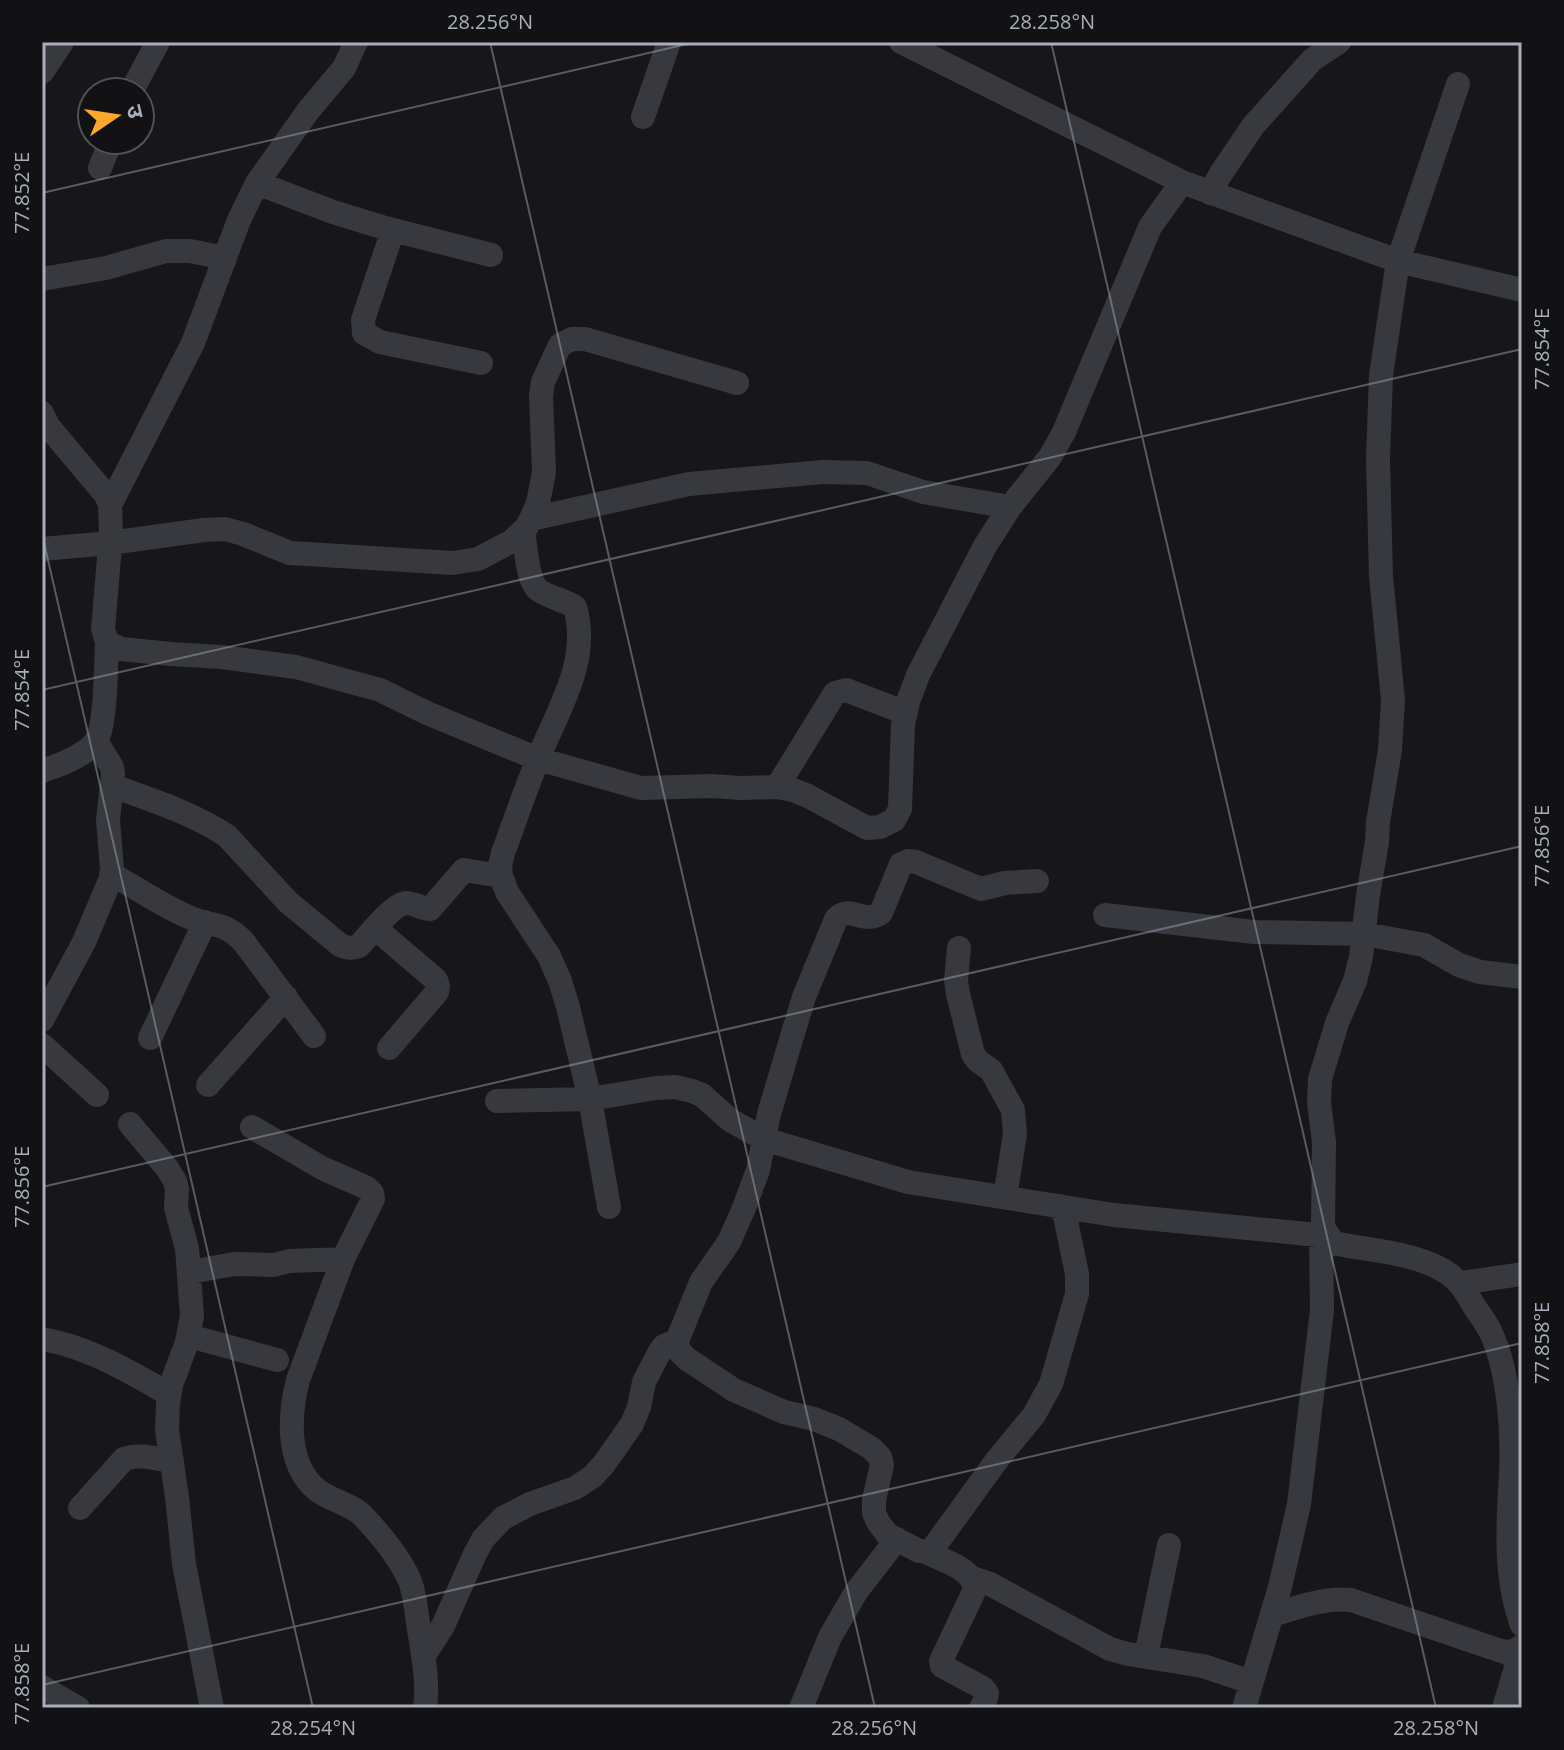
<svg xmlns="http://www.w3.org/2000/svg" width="1564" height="1750" font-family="'Open Sans','Noto Sans Devanagari',sans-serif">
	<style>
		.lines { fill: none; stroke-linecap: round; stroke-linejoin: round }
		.minor { stroke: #37393e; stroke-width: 24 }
		.ticks { fill: none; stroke: #a8afba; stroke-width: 2; stroke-opacity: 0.45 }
		.neatline { fill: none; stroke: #a8afba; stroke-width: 3 }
		.ticks-label { font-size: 20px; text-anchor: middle; fill: #a8afba }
	</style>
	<rect width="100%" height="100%" fill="#171719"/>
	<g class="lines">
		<path class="minor" d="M 901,42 L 1182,182 L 1398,261 L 1522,290
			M 42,72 L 62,42
			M 1458,84 L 1398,261 L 1381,375 L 1378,459 L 1381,576 L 1393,700 L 1390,750 L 1378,822 L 1377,842 L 1368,895 L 1361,957 L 1355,981 L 1337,1023 L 1320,1079 L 1319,1103 L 1324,1142 L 1323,1224 L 1325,1231 L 1334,1243 C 1370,1251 1414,1252 1446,1272 C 1461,1281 1467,1295 1476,1309 C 1482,1317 1488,1326 1492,1335 C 1509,1373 1513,1432 1511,1473 C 1508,1523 1504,1577 1522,1625
			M 131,92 L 158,42
			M 643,117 L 669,42
			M 100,168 L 111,140
			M 257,183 L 333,212 L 385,228 L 491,255
			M 1210,193 L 1220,175 L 1253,126 L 1312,60 L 1339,42
			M 393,230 L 363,320 L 364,333 L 380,342 L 481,363
			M 42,279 L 106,268 L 166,251 L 190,251 L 225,258
			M 42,413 L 48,426 L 106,495 L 110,505 L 111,534 L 103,629 L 107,642 L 121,649 L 171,654 L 221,657 L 296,667 L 380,690 L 427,713 L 538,759 L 641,788 L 712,786 L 741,788 L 777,787 L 793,790 L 808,796 L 867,828 L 880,827 L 894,820 L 900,809 L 903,724 L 908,702 L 918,675 L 985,546 L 1010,507 L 1050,457 L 1064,432 L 1150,227 L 1182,182
			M 110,505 L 193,343 L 239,220 L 257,183 L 308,111 L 344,68 L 356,42
			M 531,519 L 689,484 L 823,472 L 867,473 L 923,492 L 1010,507
			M 523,531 C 526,546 527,584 540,591 C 551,598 564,600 575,607 C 591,661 557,711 538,759 C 525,790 515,821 503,853 L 500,865 L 501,876 L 507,892 L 549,956 L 560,981 L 568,1007 L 590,1099 L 609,1207
			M 42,549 L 110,543 L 204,530 L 225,529 L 243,534 L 290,553 L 453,563 L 478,559 L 512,541 L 526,528 L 531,519 L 538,503 L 544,472 L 541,396 L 543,382 L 560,345 L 572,339 L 585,339 L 737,383
			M 42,771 C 59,765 85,756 96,741 C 106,727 106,662 107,642
			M 113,786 C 151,800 193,813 227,836 L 288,902 L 340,945 C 347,948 351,949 359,946 C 368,936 393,904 406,903 C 414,903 422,909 430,909 L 464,870 L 501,876
			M 777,787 L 835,693 L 846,690 L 906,713
			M 111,874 C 137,888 164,907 191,918 C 215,928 221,920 243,941 L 314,1036
			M 1037,881 L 1005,883 L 981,889 L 916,862 L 908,861 L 901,864 L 881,913 C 864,925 849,904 836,919 L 804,997 L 793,1033 L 769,1114 L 758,1170 L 744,1208 L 729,1242 L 701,1282 L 677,1341 L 679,1351 L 687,1359 L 734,1390 L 784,1412 L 814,1419 L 839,1429 L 871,1448 L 880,1457 L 882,1465 L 874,1500 L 874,1513 L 878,1522 L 888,1535 L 919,1551 L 931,1551 L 997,1460 L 1034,1415 L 1051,1384 L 1077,1294 L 1077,1274 L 1065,1216 L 1059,1206
			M 1105,915 L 1254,932 L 1365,934 L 1424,945 L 1459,965 L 1480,972 L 1522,977
			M 375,928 L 436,980 L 438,986 L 437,992 L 389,1048
			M 959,948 L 956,980 L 958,994 L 973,1054 L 978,1061 L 991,1070 L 1013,1110 L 1015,1134 L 1005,1197
			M 42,1020 L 84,942 L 111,878 L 112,869 L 108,820 L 113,774 L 112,767 L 96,741
			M 150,1038 L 205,922
			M 42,1045 L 97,1095
			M 208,1085 L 286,997
			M 497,1101 L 590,1099 L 656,1088 L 675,1087 L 692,1091 L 702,1095 L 730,1120 L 764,1139 L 908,1182 L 1114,1215 L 1328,1236
			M 130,1124 L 167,1168 L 175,1181 L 177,1189 L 176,1208 L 187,1248 L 192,1316 L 187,1342 L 171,1385 L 168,1405 L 167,1430 L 177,1497 L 184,1564 L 212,1708
			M 252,1127 L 322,1168 L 367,1188 L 372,1193 L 373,1199 L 343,1259 L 298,1380 C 289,1414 286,1464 316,1489 C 330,1501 350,1503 363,1516 C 380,1534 400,1558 410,1581 C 415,1594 416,1609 418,1623 C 422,1650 429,1680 425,1708
			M 190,1272 L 234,1264 L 274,1265 L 289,1261 L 343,1259
			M 1461,1283 L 1522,1274
			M 189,1336 L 277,1360
			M 42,1339 C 89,1347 128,1371 169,1394
			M 80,1508 L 124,1459 C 139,1453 157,1459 172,1461
			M 925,1552 C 942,1560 973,1568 975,1589 L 941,1661 L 942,1666 L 983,1688 L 987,1693 L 986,1698 L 981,1708
			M 972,1578 L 990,1584 L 1110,1649 L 1128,1654 L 1203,1666 L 1251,1682
			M 1272,1615 C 1297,1608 1324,1597 1351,1600 L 1504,1652 L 1514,1651 L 1522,1646
			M 1146,1656 L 1169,1545
			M 423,1657 L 443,1626 L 474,1556 L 483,1539 L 503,1518 L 530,1504 L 575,1488 L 592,1477 L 604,1464 L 632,1424 L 639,1407 L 644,1382 L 660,1351 L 664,1346 L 677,1341
			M 42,1687 L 78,1708
			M 801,1708 L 830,1637 L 856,1592 L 897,1539
			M 1244,1708 L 1280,1587 L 1299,1504 L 1322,1310 L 1321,1235
			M 1504,1708 L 1516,1668 L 1514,1651"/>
	</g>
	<path class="ticks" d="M 490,42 L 875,1708M 1051,42 L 1436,1708M 42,193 L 696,42M 42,534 L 313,1708M 42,690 L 1522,349M 42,1187 L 1522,846M 42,1685 L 1522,1343"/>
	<rect width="1564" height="1750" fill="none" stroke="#121214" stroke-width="88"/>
	<g transform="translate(116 116) rotate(77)"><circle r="38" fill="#121214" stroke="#4e5156" stroke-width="2"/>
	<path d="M0-6L14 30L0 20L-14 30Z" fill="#fda82b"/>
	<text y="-12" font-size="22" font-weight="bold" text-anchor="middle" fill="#a8afba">उ</text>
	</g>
	<rect x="44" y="44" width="1476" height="1662" class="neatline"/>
	<g class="ticks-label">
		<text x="490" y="29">28.256°N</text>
		<text x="1052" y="29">28.258°N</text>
		<text transform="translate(22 193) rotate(-90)" y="7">77.852°E</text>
		<text transform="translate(1542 349) rotate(-90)" y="7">77.854°E</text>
		<text transform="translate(22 690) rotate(-90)" y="7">77.854°E</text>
		<text transform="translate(1542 846) rotate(-90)" y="7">77.856°E</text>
		<text transform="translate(22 1187) rotate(-90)" y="7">77.856°E</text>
		<text transform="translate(1542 1343) rotate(-90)" y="7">77.858°E</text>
		<text transform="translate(22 1684) rotate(-90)" y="7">77.858°E</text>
		<text x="313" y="1735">28.254°N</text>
		<text x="874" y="1735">28.256°N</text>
		<text x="1436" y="1735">28.258°N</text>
	</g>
</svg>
